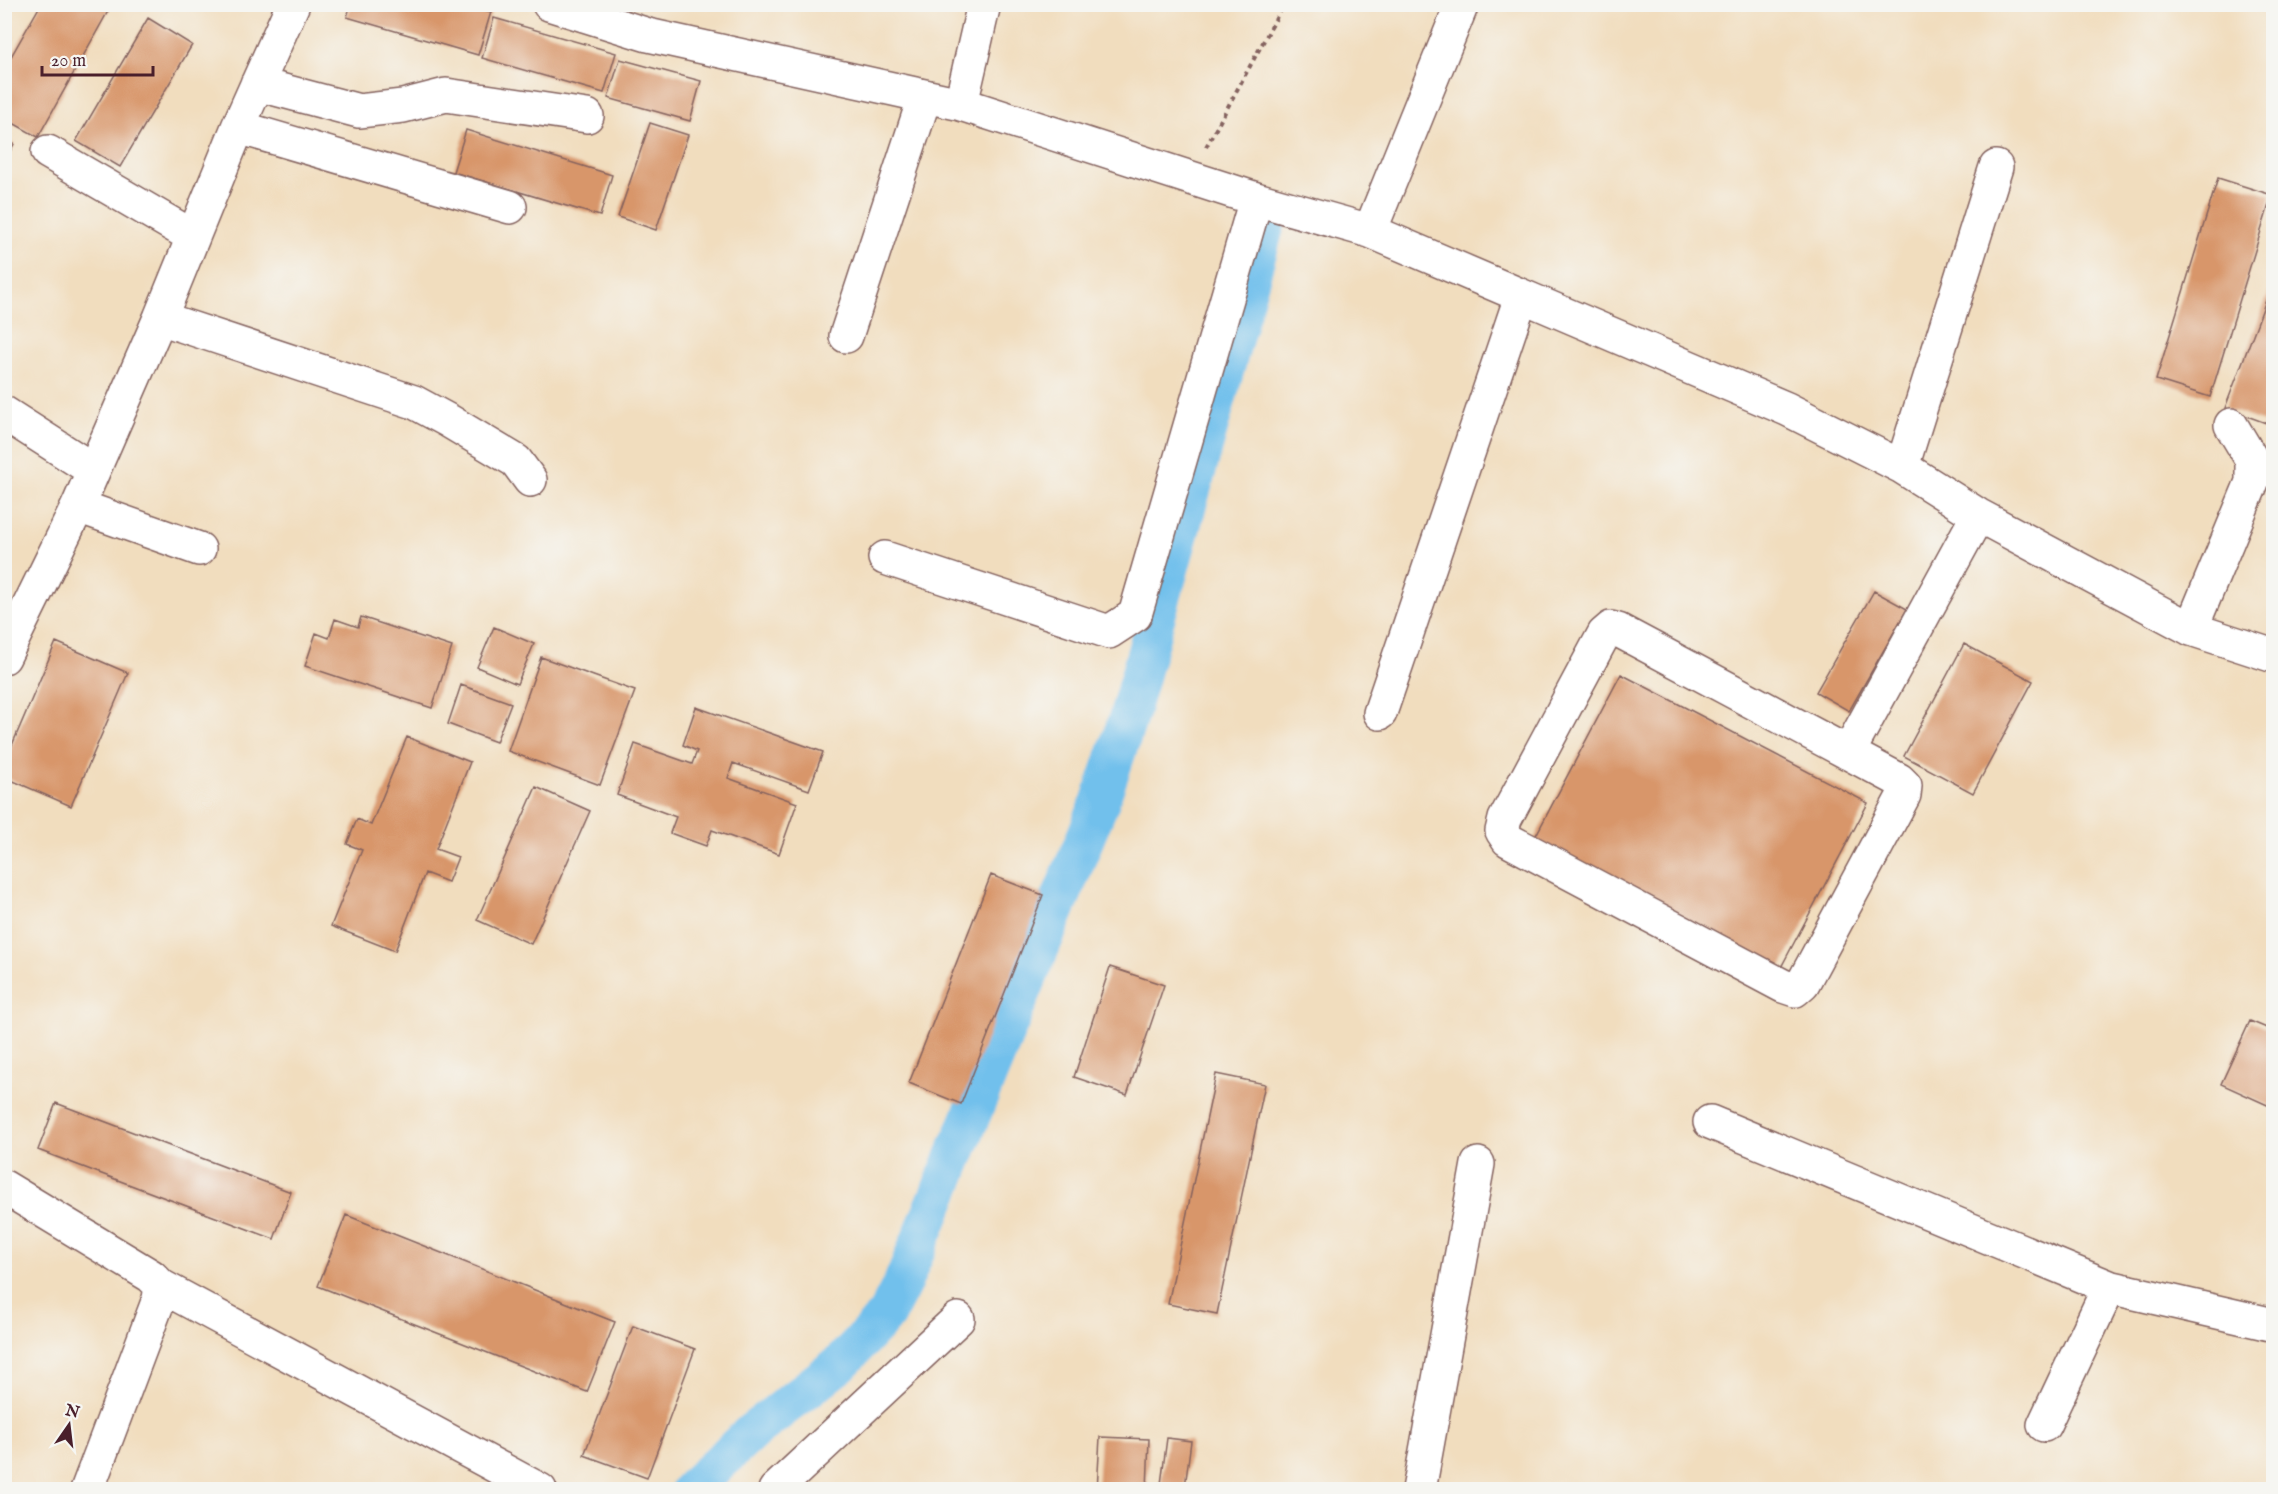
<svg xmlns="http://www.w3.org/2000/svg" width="2278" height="1494" font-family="'IM FELL English',serif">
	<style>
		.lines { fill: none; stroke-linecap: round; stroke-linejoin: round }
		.canal { stroke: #71c0ec; stroke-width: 39 }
		.building { fill: #d8966a }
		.minor-casing { stroke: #84625e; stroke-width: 36 }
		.path { stroke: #84625e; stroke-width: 4; stroke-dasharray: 4.5 4.5; stroke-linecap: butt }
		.minor { stroke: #fff; stroke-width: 33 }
	</style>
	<rect width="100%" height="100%" fill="#f6f6f2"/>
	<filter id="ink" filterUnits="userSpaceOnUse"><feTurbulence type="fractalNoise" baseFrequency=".0167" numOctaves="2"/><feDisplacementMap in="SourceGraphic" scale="12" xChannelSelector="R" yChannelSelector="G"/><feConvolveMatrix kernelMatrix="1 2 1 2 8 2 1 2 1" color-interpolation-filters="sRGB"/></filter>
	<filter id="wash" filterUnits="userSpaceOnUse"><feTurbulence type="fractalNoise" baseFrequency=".008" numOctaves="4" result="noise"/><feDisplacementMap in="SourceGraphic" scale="24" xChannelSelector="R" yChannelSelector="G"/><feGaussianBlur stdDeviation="1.35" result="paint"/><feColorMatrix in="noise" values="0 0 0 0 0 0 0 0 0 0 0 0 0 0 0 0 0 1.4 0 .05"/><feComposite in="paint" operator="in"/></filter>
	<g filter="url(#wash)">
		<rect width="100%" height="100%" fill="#f1ddbe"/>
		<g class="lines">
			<path class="canal" d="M 690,1490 L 752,1432 L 841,1363 L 886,1315 L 903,1282 L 1100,802 L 1128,718 L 1266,222"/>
		</g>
		<g id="blocks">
			<path class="building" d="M 41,4 L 112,4 L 38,137 L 4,118 L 4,69 Z
				M 351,4 L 465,4 L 491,12 L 478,55 L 347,17 Z
				M 148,18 L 192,45 L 120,167 L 76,141 Z
				M 494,18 L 616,53 L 604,93 L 482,58 Z
				M 620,59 L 701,81 L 690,121 L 608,98 Z
				M 650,123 L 688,135 L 656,230 L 618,217 Z
				M 466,130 L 612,175 L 600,216 L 453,172 Z
				M 4,139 L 14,144 L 4,162 Z
				M 2218,178 L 2272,195 L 2210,397 L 2156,380 Z
				M 2273,282 L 2274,282 L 2274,426 L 2225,408 Z
				M 1874,591 L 1907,609 L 1849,711 L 1816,692 Z
				M 361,617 L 452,647 L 432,708 L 305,666 L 316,633 L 329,638 L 335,619 L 358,627 Z
				M 494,627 L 534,644 L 517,684 L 477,667 Z
				M 56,642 L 128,673 L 71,806 L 4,777 L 4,764 Z
				M 1964,644 L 2033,681 L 1973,793 L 1904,756 Z
				M 541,657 L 635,691 L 600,785 L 508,751 Z
				M 1621,674 L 1868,803 L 1778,973 L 1532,843 Z
				M 461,685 L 511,703 L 496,742 L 448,724 Z
				M 696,707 L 823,752 L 809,790 L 733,763 L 728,778 L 797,803 L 779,854 L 712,830 L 706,846 L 670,833 L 676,817 L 617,795 L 635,744 L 692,764 L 697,751 L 683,745 Z
				M 407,737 L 470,762 L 436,849 L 458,857 L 448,882 L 425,873 L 395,951 L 331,926 L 362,850 L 347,844 L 357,819 L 371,825 Z
				M 536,787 L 590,811 L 531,944 L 477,920 Z
				M 991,875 L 1043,895 L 961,1104 L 909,1083 Z
				M 1110,967 L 1164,985 L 1127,1095 L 1074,1077 Z
				M 2250,1021 L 2274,1031 L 2274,1108 L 2221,1084 Z
				M 1216,1074 L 1265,1084 L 1217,1314 L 1168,1304 Z
				M 56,1103 L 291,1192 L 274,1239 L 38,1150 Z
				M 346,1215 L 615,1322 L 587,1392 L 318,1286 Z
				M 633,1326 L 695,1349 L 647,1478 L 584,1455 Z
				M 1100,1437 L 1149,1439 L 1147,1490 L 1097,1490 Z
				M 1167,1438 L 1191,1441 L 1185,1487 L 1161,1484 Z"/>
		</g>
	</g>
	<g filter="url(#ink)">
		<use href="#blocks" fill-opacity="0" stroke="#84625e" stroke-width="1.5"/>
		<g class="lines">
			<g class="minor-casing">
				<path id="minor" d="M 549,4 L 648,35 L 961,104 L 1256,199 L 1370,231 L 1787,409 L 1902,467 L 1978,515 L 2191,629 L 2274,656
					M 257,84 L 359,111 L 403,106 L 446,95 L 587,116
					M 961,104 L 984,4
					M 238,127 L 510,207
					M 48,152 L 192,236
					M 1370,231 L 1462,4
					M 160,318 L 414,402 L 449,421 L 516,461 L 530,480
					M 846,336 L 925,96
					M 4,413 L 93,470
					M 1902,467 L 1996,167
					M 78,506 L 199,549
					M 885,558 L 1109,632 L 1135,615 L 1256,199
					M 1611,628 L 1618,630 L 1899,780 L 1905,786 L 1904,795 L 1803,983 L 1795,990 L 1783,986 L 1508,840 L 1502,831 L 1505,819 L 1604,634 Z
					M 2191,629 L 2252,482 L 2252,460 L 2231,425
					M 4,657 L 78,506 L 160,318 L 238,127 L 293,4
					M 1380,713 L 1521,297
					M 1848,753 L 1978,515
					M 1710,1122 L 2109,1287 L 2274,1325
					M 4,1187 L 151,1276 L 161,1286 L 540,1490
					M 2044,1425 L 2109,1287
					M 87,1490 L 159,1299 L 161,1286
					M 775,1490 L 958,1319
					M 1419,1490 L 1478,1164"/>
			</g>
			<path class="path" d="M 1206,147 L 1280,11 L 1282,4"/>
			<use href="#minor" class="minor"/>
		</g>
	</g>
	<rect width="2278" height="1494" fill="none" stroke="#f6f6f2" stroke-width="24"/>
	<g transform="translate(69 1425) rotate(14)" stroke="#f6f6f2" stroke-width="4.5" paint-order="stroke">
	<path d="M0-4.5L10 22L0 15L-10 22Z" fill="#4a1f2b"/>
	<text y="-9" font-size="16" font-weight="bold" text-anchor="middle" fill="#4a1f2b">N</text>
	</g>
	<path d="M42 66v9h111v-9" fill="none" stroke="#4a1f2b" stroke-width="3"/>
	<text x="51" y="66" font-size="18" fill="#4a1f2b" stroke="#f6f6f2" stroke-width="4.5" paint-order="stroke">20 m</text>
</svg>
